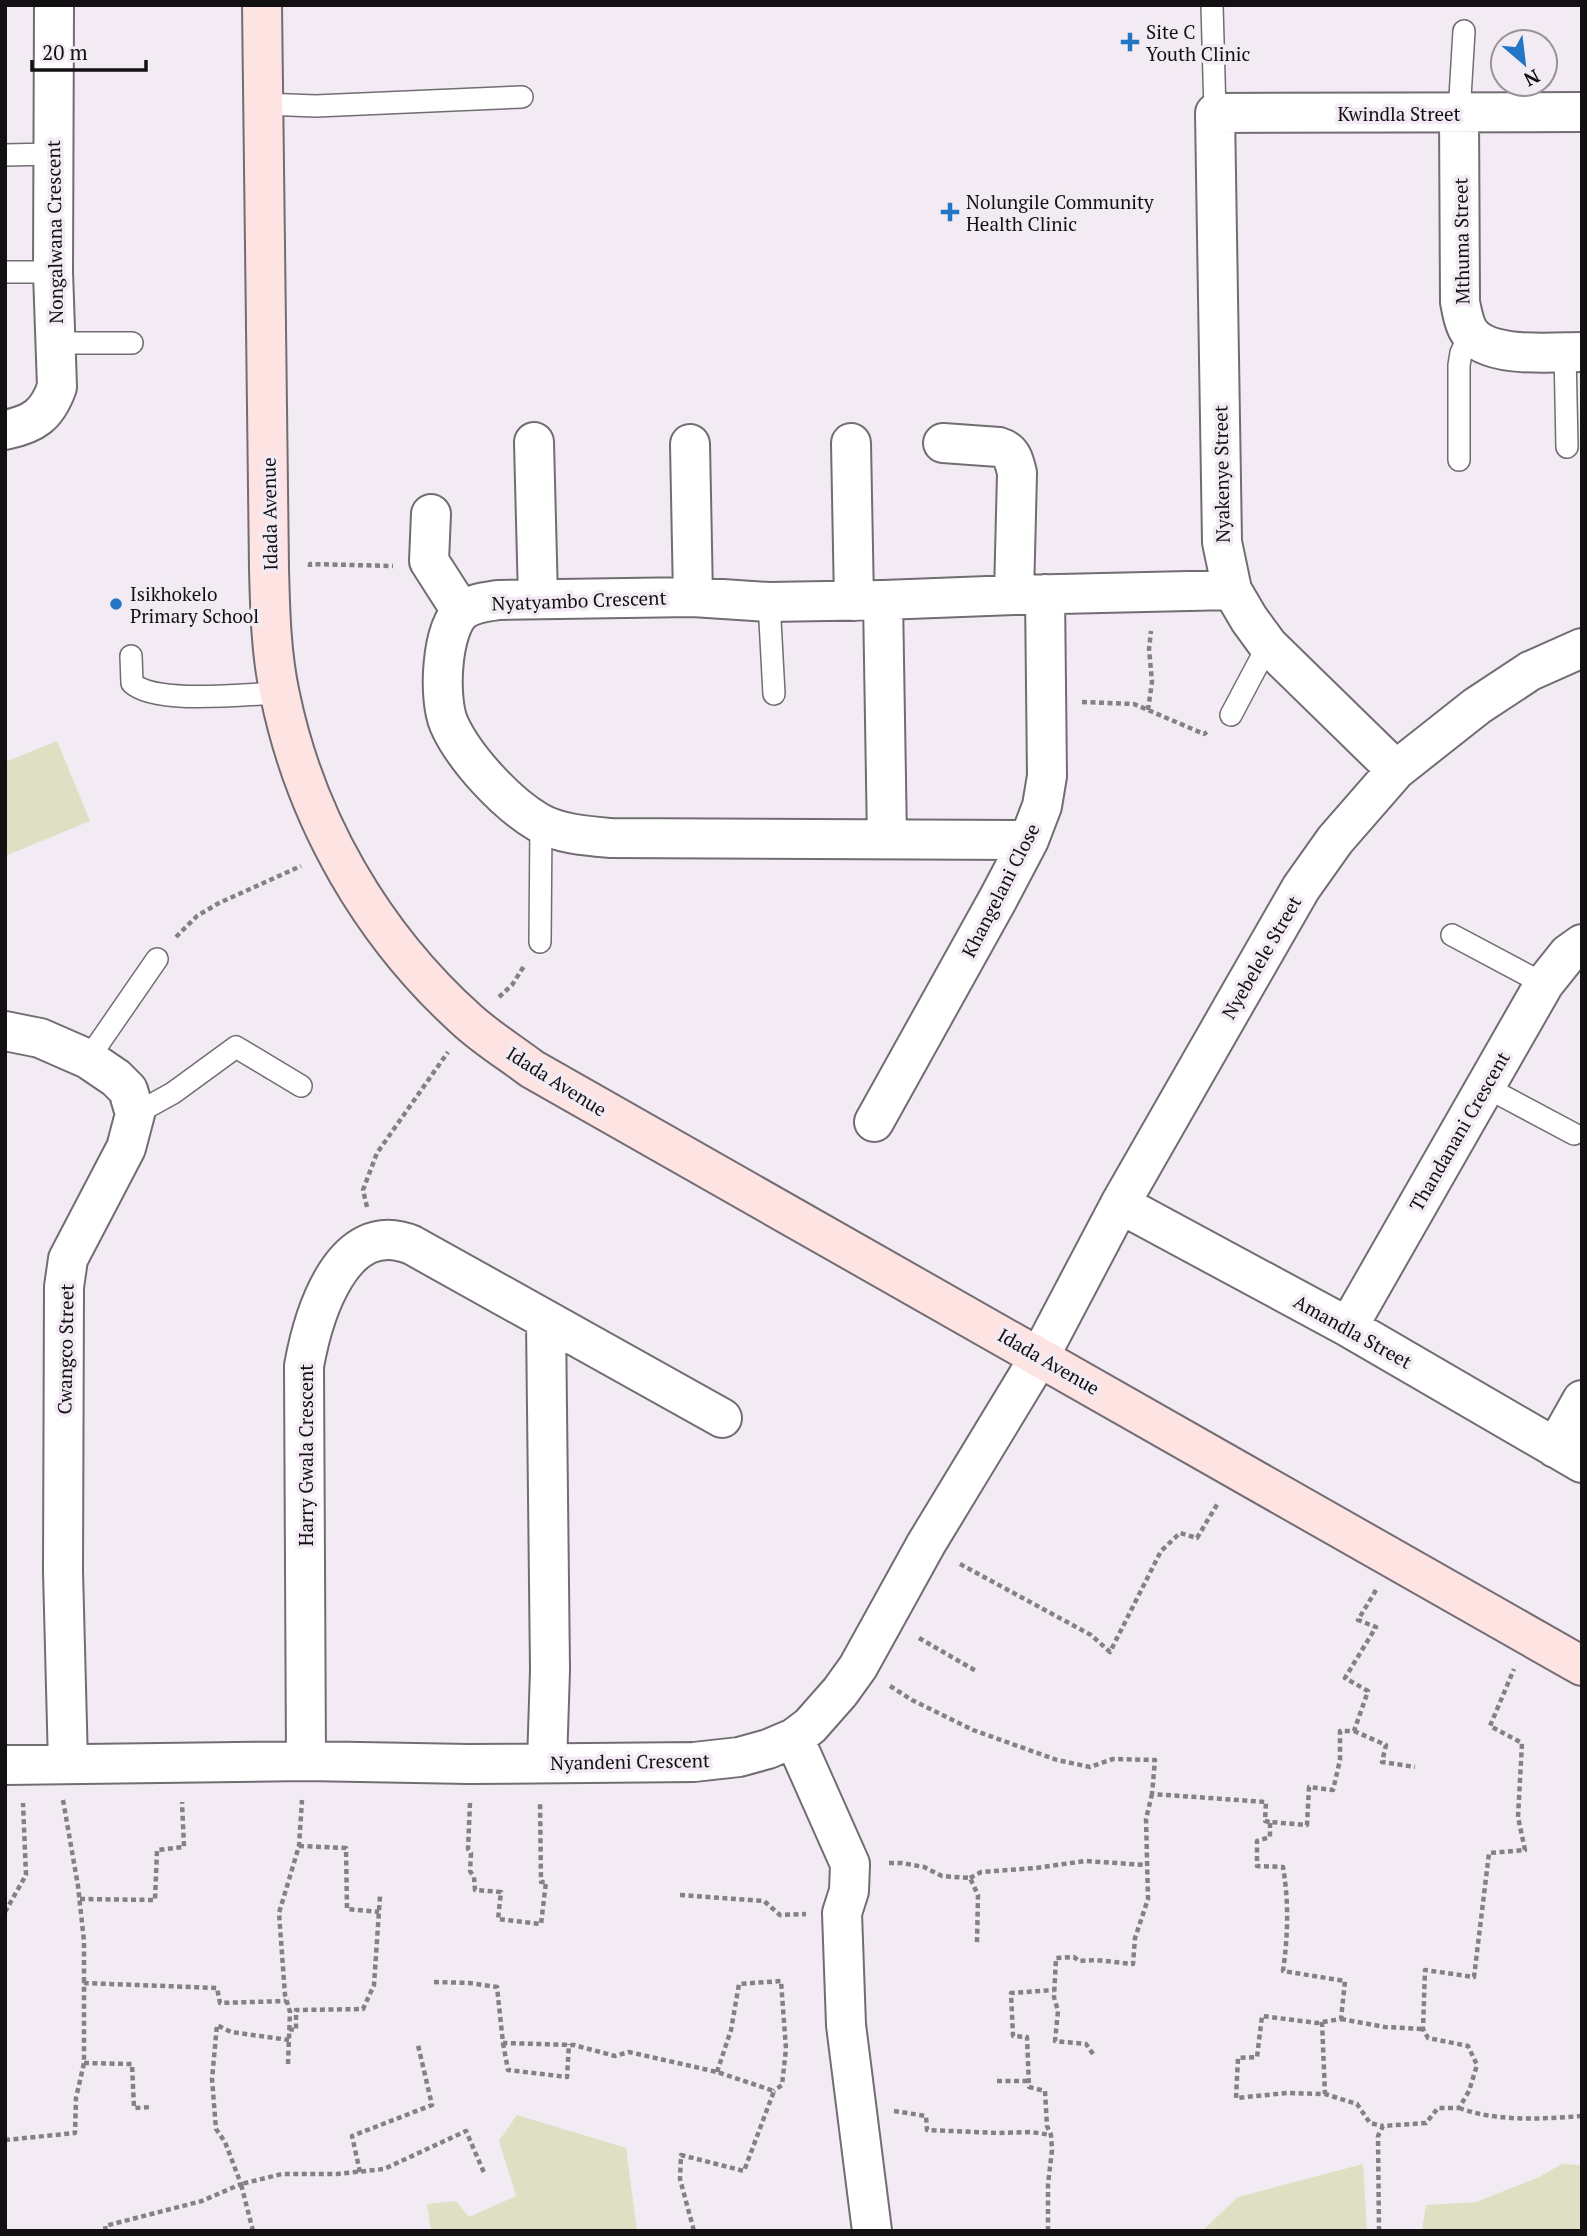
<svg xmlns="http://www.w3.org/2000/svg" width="1587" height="2236" font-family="'PT Serif',serif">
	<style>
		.green { fill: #dee0c3 }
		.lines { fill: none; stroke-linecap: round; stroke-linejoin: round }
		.lane-casing { stroke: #726c73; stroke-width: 24 }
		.street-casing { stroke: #726c73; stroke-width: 42 }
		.secondary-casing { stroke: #726c73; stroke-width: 42 }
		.path { stroke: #858086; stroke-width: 4.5; stroke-dasharray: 5 3.5; stroke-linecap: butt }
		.lane { stroke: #fff; stroke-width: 21 }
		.street { stroke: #fff; stroke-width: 38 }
		.secondary { stroke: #fee3e3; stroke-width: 38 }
		.poi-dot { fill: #2476c5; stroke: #f2ebf3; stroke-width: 2.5 }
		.labels { text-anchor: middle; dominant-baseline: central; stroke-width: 7; stroke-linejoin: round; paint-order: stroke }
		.poi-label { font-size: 19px; fill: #131013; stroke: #f2ebf3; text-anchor: start }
		.street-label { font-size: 19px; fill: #131013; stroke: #f2ebf3 }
	</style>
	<rect width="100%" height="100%" fill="#f2ebf3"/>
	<path class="green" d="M 57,741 L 90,821 L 5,856 L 5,762 Z
		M 517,2115 L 626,2148 L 637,2231 L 431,2231 L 427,2204 L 456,2201 L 469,2217 L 516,2196 L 499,2141 Z
		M 1363,2164 L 1367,2231 L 1202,2231 L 1238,2197 Z
		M 1562,2164 L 1582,2165 L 1582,2231 L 1422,2231 L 1426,2205 L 1476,2202 L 1539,2177 Z"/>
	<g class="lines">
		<g class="lane-casing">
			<path id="lane" d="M 1212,5 L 1215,113
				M 263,104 L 316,106 L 522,97
				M 1459,114 L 1464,31
				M 5,155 L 53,154
				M 5,272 L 53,272
				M 56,343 L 132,343
				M 1565,352 L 1567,447
				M 1459,460 L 1459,365 L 1461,353 L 1470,334
				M 769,602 L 774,694
				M 131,656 L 132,683 C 155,705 247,694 279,693
				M 1231,715 L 1268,645
				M 1452,935 L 1544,984
				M 540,942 L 541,823
				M 88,1059 L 157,959
				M 1484,1086 L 1574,1134
				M 135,1114 L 173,1093 L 236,1047 L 301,1086"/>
		</g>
		<g class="street-casing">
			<path id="street" d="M 1459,114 L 1460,302 C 1462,312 1464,325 1470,333 C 1489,359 1553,352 1582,352
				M 5,430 C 34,424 47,415 57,387 L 53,272 L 54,5
				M 534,442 L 538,599
				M 851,443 L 854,601
				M 943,443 L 999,447 C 1012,451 1014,460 1017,473 L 1014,595
				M 690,444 L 693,597
				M 431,514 L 429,561 L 461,611
				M 883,600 L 887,839
				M 1396,770 L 1268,645 L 1249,619 L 1232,590 L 1222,542 L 1215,113 L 1582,112
				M 1029,840 L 611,838 C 587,836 559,834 538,822 C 506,803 464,758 449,724 C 438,699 441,629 462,611 C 472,603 486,602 498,600 L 693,597 L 769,602 L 883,600 L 1014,595 L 1232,590
				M 5,1031 L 40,1038 L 88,1059 L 116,1078 L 128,1090 L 135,1114 L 126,1148 L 68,1259 L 64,1287 L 63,1571 L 68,1764
				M 874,1122 L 998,899 L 1029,840 L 1042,806 L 1047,776 L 1045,594
				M 1120,1204 L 1348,1327 L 1582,1463
				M 546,1321 L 550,1670 L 547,1763
				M 1348,1327 L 1544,984 L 1568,954 L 1582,944
				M 1555,1448 L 1582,1400
				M 794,1738 L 850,1864 L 849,1891 L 842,1913 L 846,2025 L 872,2231
				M 306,1761 L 304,1366 C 313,1316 342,1216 412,1245 L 722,1418
				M 5,1765 L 306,1761 L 469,1764 L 694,1762 L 739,1757 L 768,1749 L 794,1738 L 810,1726 L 840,1692 L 858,1667 L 926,1544 L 1040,1356 L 1120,1204 L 1239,996 L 1301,888 L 1335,840 L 1396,770 L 1477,706 L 1530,671 L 1582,648"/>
		</g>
		<g class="secondary-casing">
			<path id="secondary" d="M 262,5 L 269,568 C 270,610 271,654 280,695 C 306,821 373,936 468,1021 C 488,1039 511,1053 532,1069 L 1582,1666"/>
		</g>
		<path class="path" d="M 310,567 L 310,564 L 393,566
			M 1082,702 L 1134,704 L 1204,734 L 1207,732
			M 1148,710 L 1152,682 L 1149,649 L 1151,631
			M 176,937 L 197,916 L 219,903 L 301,866
			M 499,997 L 512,985 L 524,966
			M 367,1207 L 363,1190 L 377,1153 L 448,1052
			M 960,1564 L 1091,1635 L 1110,1652 L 1161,1551 L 1180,1533 L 1197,1538 L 1218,1503
			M 1376,1590 L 1358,1620 L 1376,1627 L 1345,1678 L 1368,1691 L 1354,1731 L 1340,1731 L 1340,1760 L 1333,1790 L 1309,1787 L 1307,1825 L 1270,1822 L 1270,1837 L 1257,1841 L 1257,1866 L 1283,1867 C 1289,1902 1288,1936 1283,1971 L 1345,1981 L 1341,2019 L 1317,2023 L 1262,2016 L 1257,2057 L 1238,2058 L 1236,2098 L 1287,2093 L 1325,2094 L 1357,2104 L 1370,2123 L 1383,2126
			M 919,1638 L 976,1671
			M 890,1686 L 912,1700 L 973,1730 L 1057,1760 L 1090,1767 L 1113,1759 L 1155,1760 L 1152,1794 L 1266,1802 L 1265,1821 L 1270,1822
			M 1354,1731 L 1386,1745 L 1382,1762 L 1415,1767
			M 63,1800 L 78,1886 L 84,1941 L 84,1983
			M 470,1803 L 468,1849 L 471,1853 L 470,1871 L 474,1877 L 475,1890 L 501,1892 L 498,1919 L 541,1924 L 546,1882 L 541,1882 L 540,1801
			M 299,1846 L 346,1848 L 347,1909 L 379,1912
			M 889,1863 L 902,1863 L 924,1867 L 942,1876 L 970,1878 L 978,1895 L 977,1943
			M 970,1878 L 981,1872 L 1036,1868 L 1085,1861 L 1146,1865
			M 680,1895 L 764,1901 L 780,1915 L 806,1914
			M 80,1899 L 155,1900 L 157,1850 L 184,1847 L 182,1802
			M 5,1912 L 26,1875 L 23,1803
			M 434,1982 L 470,1983 L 497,1987 L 503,2043 L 574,2045 L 615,2056 L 629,2052 L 717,2072 L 774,2091 L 744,2171 L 681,2155 L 680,2179 L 694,2231
			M 1341,2019 L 1385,2027 L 1423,2029
			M 1322,2022 L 1325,2094
			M 289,2029 L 296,2030 L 296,2010 L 363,2009 L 374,1985 L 380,1896
			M 503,2043 L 508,2070 L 567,2077 L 569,2044
			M 1093,2054 L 1086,2044 L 1055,2041 L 1058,2011 L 1054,1997 L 1056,1958 L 1074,1957 L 1079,1961 L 1096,1960 L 1133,1964 L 1135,1938 L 1148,1899 L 1146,1819 L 1152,1794
			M 84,2063 L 132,2064 L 134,2108 L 151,2107
			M 288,2064 L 290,2012 L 285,1995 L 279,1913 L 299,1846 L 302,1800
			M 717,2072 L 731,2030 L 739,1984 L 781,1981 L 786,2049 L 782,2085 L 774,2091
			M 997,2081 L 1029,2081
			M 1459,2108 C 1498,2122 1541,2119 1582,2116
			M 894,2111 L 926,2116 L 927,2130 L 999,2133 L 1031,2132 L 1051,2135
			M 5,2140 L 75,2133 L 76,2098 L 84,2063 L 84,1983 L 217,1988 L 220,2003 L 286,2001
			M 360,2172 L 352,2136 L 432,2105 L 418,2045
			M 106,2231 L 105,2226 L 202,2201 L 241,2184 L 225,2142 L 216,2129 L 212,2079 L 217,2025 L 231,2032 L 289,2040
			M 253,2231 L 241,2184 L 282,2174 L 337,2174 L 384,2169 L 466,2131 L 485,2175
			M 1048,2231 L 1048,2184 L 1052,2150 L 1051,2135 L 1047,2126 L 1045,2091 L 1029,2087 L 1027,2037 L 1013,2036 L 1011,1993 L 1054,1990
			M 1379,2231 L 1378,2136 L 1383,2126 L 1426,2123 L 1438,2108 L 1459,2108 L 1469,2091 L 1477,2065 L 1468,2046 L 1428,2038 L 1423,2029 L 1425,1970 L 1474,1977 L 1489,1853 L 1525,1850 L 1518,1817 L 1522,1743 L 1490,1726 L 1514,1669"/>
		<use href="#lane" class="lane"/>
		<use href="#street" class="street"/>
		<use href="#secondary" class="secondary"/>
	</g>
	<g class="poi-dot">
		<path d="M1126.5 31.5h7v7h7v7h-7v7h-7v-7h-7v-7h7z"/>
		<path d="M946.5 201.5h7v7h7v7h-7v7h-7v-7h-7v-7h7z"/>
		<circle cx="116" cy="604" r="7"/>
	</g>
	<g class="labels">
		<g class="poi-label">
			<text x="1146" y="31">Site C<tspan x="1146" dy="22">Youth Clinic</tspan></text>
			<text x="966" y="201">Nolungile Community<tspan x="966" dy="22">Health Clinic</tspan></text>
			<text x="130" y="593">Isikhokelo<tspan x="130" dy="22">Primary School</tspan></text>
		</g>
		<g class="street-label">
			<text x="1399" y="113">Kwindla Street</text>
			<text transform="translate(54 232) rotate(-91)">Nongalwana Crescent</text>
			<text transform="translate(1461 241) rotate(-91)">Mthuma Street</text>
			<text transform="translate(1221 474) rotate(-91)">Nyakenye Street</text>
			<text transform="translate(269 514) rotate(-91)">Idada Avenue</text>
			<text transform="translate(579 600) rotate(-2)">Nyatyambo Crescent</text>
			<text transform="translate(1000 890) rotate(-63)">Khangelani Close</text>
			<text transform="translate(1261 957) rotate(-60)">Nyebelele Street</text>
			<text transform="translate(557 1081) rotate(32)">Idada Avenue</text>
			<text transform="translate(1459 1131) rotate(-60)">Thandanani Crescent</text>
			<text transform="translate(1353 1331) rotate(29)">Amandla Street</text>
			<text transform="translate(65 1349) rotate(-89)">Cwangco Street</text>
			<text transform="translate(1049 1361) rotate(30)">Idada Avenue</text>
			<text transform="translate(305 1455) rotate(-90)">Harry Gwala Crescent</text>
			<text transform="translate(630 1761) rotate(-1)">Nyandeni Crescent</text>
		</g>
	</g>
	<rect width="1587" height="2236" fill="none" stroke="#131013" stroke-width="14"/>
	<g transform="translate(1524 63) rotate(152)"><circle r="33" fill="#f2ebf3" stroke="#999399" stroke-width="2"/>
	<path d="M0-5L12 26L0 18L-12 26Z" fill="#2476c5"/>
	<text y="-10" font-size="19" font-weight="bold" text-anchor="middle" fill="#131013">N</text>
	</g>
	<path d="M32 60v10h114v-10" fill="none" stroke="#131013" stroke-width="3.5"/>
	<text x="42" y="60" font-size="21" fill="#131013" stroke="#f2ebf3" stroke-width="5" paint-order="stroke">20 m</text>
</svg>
